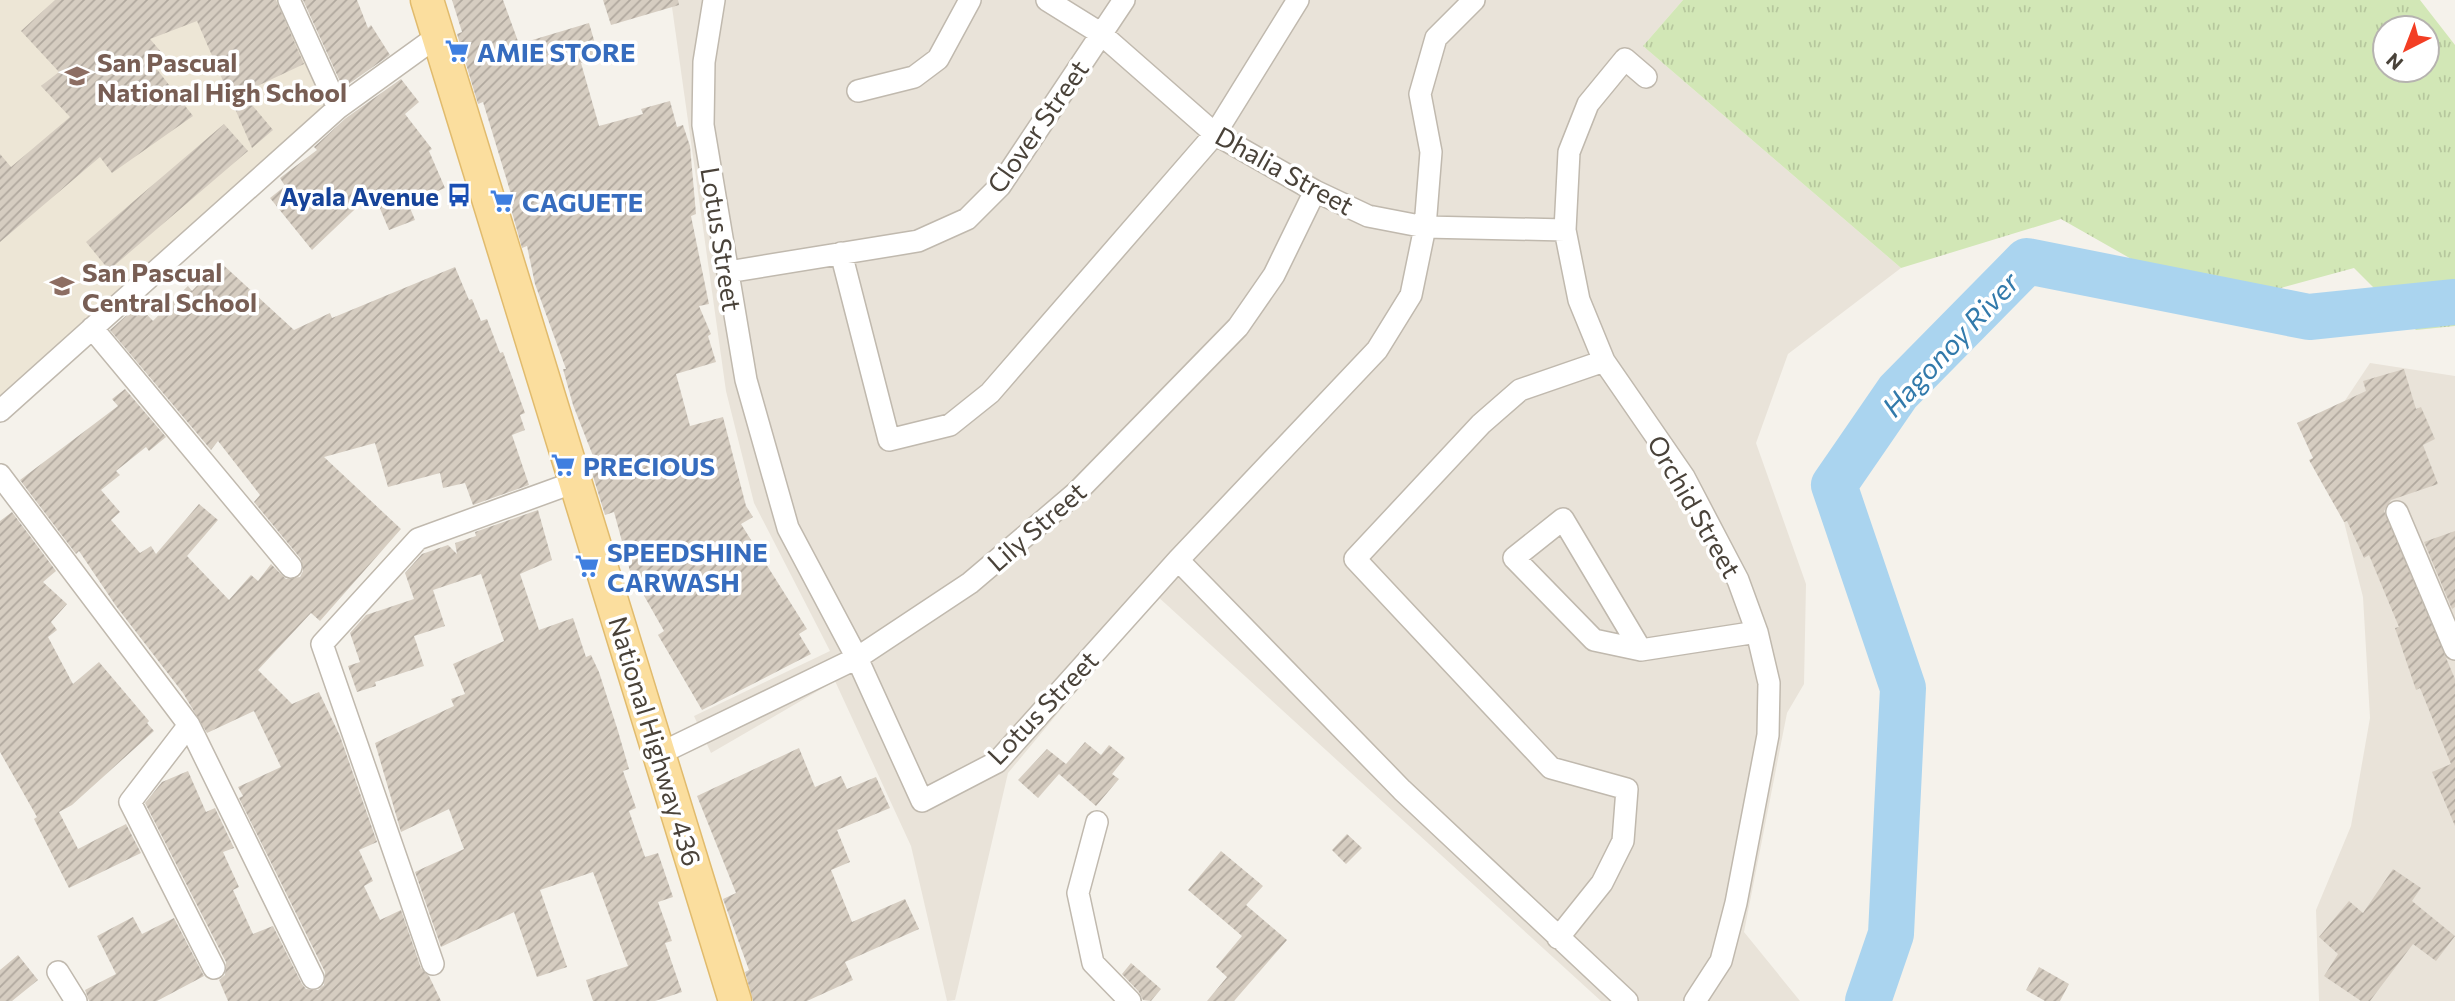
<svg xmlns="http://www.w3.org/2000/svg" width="2455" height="1001" font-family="Commissioner,sans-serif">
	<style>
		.residential { fill: #e9e3d9 }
		.education { fill: #ede6d6 }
		.grass { fill: url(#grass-tufts); fill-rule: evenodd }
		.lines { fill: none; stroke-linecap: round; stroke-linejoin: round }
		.river { stroke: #aad4ef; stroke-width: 46 }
		.building { fill: url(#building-hatch) }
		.minor-casing { stroke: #c0b9ae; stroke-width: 24 }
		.primary-casing { stroke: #e1bb6d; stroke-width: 35 }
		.minor { stroke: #fff; stroke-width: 21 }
		.primary { stroke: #fbde9e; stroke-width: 32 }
		.labels { text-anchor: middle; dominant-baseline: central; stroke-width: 7; stroke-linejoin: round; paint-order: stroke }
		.shop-label { font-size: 26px; font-weight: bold; fill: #366cbe; stroke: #fff; text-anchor: start }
		.education-label { font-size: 26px; font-weight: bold; fill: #785e54; stroke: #fff; text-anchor: start }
		.street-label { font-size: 26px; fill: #494239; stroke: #fff }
		.transit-label { font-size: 26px; font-weight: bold; fill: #164399; stroke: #fff; text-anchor: end }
		.water-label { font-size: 28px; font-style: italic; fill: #327aab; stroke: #fff }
	</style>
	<defs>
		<pattern id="grass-tufts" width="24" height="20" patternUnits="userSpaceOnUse" patternTransform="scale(1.75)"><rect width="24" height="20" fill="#d2e7b6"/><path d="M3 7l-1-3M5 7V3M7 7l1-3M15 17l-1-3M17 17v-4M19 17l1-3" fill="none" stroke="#b6c79d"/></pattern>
		<pattern id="building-hatch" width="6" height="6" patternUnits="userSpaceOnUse" patternTransform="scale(1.75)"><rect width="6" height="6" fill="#d6cdc1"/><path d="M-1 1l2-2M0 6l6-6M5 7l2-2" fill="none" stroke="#b0a89e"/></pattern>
	</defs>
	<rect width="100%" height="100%" fill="#f5f2eb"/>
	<path class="residential" d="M 671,0 L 1683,0 L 1643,46 L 1901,268 L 1788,354 L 1756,443 L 1806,584 L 1804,684 L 1787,713 L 1744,932 L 1800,1001 L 1601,1001 L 1156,595 L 1008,773 L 955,1000 L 947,1001 L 911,846 L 835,681 L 711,753 L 694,716 L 830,651 L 754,503 L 726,391 Z
		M 2370,363 L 2455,376 L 2455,1001 L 2319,1001 L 2316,910 L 2351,826 L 2370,718 L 2363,597 L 2322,435 Z"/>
	<path class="education" d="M 0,0 L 284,0 L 330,100 L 0,399 Z"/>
	<path class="grass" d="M 1683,0 L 2420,0 L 2455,45 L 2455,326 L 2416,330 L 2354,268 L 2214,306 L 2061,219 L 1901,268 L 1643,46 ZM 2385,28 L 2427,28 L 2427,70 L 2385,70 Z"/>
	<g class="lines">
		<path class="river" d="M 1868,1001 L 1891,934 L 1903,688 L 1834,485 L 1898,392 L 2027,261 L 2309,317 L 2455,302"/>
	</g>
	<path class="building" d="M 55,0 L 276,0 L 304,64 L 242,93 L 273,130 L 252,148 L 197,21 L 150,39 L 168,60 L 156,68 L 193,116 L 112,173 L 100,157 L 0,242 L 0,154 L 11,167 L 70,117 L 41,86 L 59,72 L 21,31 Z
		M 303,0 L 357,0 L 368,28 L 371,25 L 390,55 L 343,88 Z
		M 452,0 L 503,0 L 519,44 L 589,23 L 599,57 L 581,63 L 599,126 L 643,114 L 641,109 L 670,101 L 677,127 L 683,125 L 690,146 L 696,214 L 691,216 L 709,304 L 699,306 L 711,334 L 708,336 L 716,362 L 676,374 L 690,426 L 723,417 L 746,506 L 753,517 L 741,524 L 807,629 L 799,634 L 811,654 L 702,710 L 658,635 L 664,631 L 630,571 L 614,512 L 605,515 L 589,463 L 595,461 L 573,405 L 563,369 L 566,369 L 535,284 L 527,246 L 522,248 L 510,205 L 514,204 L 483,102 L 478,104 L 457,34 L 462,32 Z
		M 603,0 L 678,0 L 679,5 L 611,25 Z
		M 401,79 L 419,102 L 405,114 L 432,149 L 429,151 L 445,188 L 408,203 L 415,220 L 389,230 L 373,192 L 312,250 L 270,198 L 285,186 L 280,178 L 317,150 L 314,147 L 346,118 Z
		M 224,124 L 248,151 L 109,270 L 86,242 Z
		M 220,262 L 294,330 L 330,313 L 332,318 L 455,267 L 469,300 L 472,299 L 481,321 L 487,319 L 500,353 L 503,352 L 525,413 L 520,415 L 525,430 L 512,435 L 529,485 L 473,505 L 465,483 L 443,488 L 440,473 L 388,487 L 375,443 L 324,457 L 401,529 L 320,621 L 311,613 L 258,670 L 292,704 L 319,692 L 340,736 L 377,842 L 359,850 L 373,881 L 364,886 L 380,920 L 401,910 L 421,968 L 429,976 L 441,1001 L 228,1001 L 219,980 L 225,975 L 226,962 L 145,803 L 162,782 L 188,771 L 206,812 L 215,808 L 234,848 L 223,852 L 239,887 L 233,890 L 253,934 L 273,926 L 302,984 L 306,989 L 318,990 L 324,985 L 325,972 L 239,798 L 243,796 L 238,787 L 281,767 L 254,711 L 207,733 L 183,693 L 116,606 L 79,551 L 76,554 L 20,480 L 118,406 L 112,399 L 125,389 L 166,437 L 149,451 L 146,447 L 116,471 L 120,475 L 101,490 L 120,512 L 111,520 L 140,553 L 151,546 L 156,554 L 199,504 L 218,520 L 187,556 L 229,600 L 251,575 L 258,581 L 271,564 L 286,579 L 300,577 L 303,571 L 301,559 L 254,502 L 260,495 L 218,441 L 211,450 L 110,330 L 138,305 L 153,321 L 188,286 L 192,291 Z
		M 2404,369 L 2416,409 L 2421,407 L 2435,439 L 2423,445 L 2438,484 L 2391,500 L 2384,511 L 2455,679 L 2455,826 L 2432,772 L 2451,764 L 2420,688 L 2416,690 L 2395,628 L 2399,627 L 2369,555 L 2364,558 L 2347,521 L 2344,522 L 2309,460 L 2313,458 L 2297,423 L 2366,391 L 2363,381 Z
		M 538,510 L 552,560 L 520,574 L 539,630 L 573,618 L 586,657 L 591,655 L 599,672 L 618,731 L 629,769 L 623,771 L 636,808 L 629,811 L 645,857 L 658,853 L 673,897 L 658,902 L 672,941 L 665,943 L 682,992 L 655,1001 L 593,1001 L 586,980 L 628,966 L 593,872 L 540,890 L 567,967 L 537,977 L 514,912 L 441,947 L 415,872 L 464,849 L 449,809 L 401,832 L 375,743 L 454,706 L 451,699 L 465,694 L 453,664 L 504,641 L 481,574 L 433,590 L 445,626 L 414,636 L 424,666 L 375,682 L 376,686 L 357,692 L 348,666 L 360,662 L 350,633 L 366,615 L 414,599 L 405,573 L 422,554 L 448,545 L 457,554 L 455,543 L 476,536 L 475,532 Z
		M 12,512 L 56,571 L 43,582 L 67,604 L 51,622 L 57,630 L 48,637 L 73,684 L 99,662 L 149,721 L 147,723 L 154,731 L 72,805 L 59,812 L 78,849 L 126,824 L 141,853 L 69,888 L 34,819 L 37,817 L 0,752 L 0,521 Z
		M 2455,531 L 2455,607 L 2452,609 L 2424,542 Z
		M 1085,742 L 1101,755 L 1109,745 L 1125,758 L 1112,774 L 1119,779 L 1096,806 L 1059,774 L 1038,798 L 1018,780 L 1047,749 L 1066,764 Z
		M 799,748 L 815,787 L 841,776 L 847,789 L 876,777 L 890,808 L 837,830 L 850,862 L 831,870 L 852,922 L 905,899 L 919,929 L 845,962 L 853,980 L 807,1001 L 753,1001 L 745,972 L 749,970 L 723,899 L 736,893 L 697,796 Z
		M 1347,834 L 1362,848 L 1346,864 L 1332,850 Z
		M 1221,851 L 1263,886 L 1246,905 L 1287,940 L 1234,1001 L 1207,1001 L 1227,977 L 1216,967 L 1242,936 L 1188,890 Z
		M 2393,869 L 2421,888 L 2412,901 L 2455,936 L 2436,961 L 2413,944 L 2370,1001 L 2361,1001 L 2324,976 L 2338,954 L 2319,937 L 2349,901 L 2363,913 Z
		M 133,917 L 142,934 L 174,918 L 204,976 L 157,1001 L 89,1001 L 85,990 L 116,974 L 97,936 Z
		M 18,955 L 38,980 L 12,1001 L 0,1001 L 0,970 Z
		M 1131,963 L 1161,989 L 1151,1001 L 1143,1000 L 1139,992 L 1122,974 Z
		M 2039,967 L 2069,984 L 2060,1001 L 2045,1001 L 2026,990 Z"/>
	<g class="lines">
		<g class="minor-casing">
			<path id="minor" d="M 289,0 L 338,108
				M 714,0 L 704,62 L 703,125 L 746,380 L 788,528 L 857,658 L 922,801 L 997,762 L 1178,560 L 1377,350 L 1411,295 L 1425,227 L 1431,152 L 1420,94 L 1436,38 L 1474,0
				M 1047,0 L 1100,33 L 1215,134 L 1315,191 L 1368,216 L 1425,227 L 1565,230
				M 1646,77 L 1625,59 L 1588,104 L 1569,152 L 1565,230 L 1579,300 L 1604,361 L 1684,477 L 1738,580 L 1757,632 L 1769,683 L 1768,735 L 1736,903 L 1721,961 L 1695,1001
				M 858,91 L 914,77 L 938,59 L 970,0
				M 841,253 L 889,440 L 950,425 L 990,393 L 1215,134 L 1298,0
				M 728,272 L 918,241 L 967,219 L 1000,186 L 1124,0
				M 92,328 L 291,567
				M 0,411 L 338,108 L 439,35
				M 0,475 L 189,725 L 313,978
				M 2397,512 L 2455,649
				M 1178,560 L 1402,790 L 1627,1001
				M 1641,650 L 1563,519 L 1514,558 L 1594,640 L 1641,650 L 1757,632
				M 189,725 L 130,802 L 214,968
				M 661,753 L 857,658 L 970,583 L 1077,492 L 1238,327 L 1274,275 L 1315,191
				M 1097,822 L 1078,893 L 1093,963 L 1130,1001
				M 1558,938 L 1602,883 L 1623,841 L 1627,789 L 1551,768 L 1355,559 L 1481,424 L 1520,390 L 1604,361
				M 433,964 L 322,644 L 418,539 L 575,482
				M 58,972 L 76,1001"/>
		</g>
		<g class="primary-casing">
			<path id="primary" d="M 427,0 L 735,1001"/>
		</g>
		<use href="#minor" class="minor"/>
		<use href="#primary" class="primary"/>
	</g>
	<defs>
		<g id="supermarket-bare" transform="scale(1.89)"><path d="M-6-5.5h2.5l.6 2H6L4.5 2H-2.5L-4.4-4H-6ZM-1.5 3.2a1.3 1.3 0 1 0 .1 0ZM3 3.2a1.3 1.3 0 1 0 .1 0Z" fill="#3f7fe0" stroke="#fff" stroke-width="2.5" paint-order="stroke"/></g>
		<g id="school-bare" transform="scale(1.89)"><path d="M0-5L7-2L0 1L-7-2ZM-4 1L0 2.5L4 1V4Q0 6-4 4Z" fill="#8d6e63" stroke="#fff" stroke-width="2.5" paint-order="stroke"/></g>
		<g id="bus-bare" transform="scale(1.89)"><path d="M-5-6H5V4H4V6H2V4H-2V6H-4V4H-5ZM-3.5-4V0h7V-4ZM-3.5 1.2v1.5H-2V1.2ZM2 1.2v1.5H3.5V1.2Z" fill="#1a4fb4" stroke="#fff" stroke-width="2.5" paint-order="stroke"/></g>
	</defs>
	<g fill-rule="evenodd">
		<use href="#supermarket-bare" x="457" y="51"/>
		<use href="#school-bare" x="77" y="76"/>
		<use href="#bus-bare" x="459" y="195"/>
		<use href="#supermarket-bare" x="502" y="201"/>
		<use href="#school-bare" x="62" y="286"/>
		<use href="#supermarket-bare" x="563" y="465"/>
		<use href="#supermarket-bare" x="587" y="566"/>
	</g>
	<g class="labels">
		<g class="shop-label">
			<text x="477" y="51">AMIE STORE</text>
			<text x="522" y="201">CAGUETE</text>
			<text x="583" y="465">PRECIOUS</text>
			<text x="607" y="551">SPEEDSHINE<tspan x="607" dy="30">CARWASH</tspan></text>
		</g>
		<g class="education-label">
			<text x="97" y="61">San Pascual<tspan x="97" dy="30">National High School</tspan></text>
			<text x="82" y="271">San Pascual<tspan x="82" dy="30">Central School</tspan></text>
		</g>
		<g class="street-label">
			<text transform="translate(1037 126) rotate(-55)">Clover Street</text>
			<text transform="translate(1285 170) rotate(29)">Dhalia Street</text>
			<text transform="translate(722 239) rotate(81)">Lotus Street</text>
			<text transform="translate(1695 506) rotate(60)">Orchid Street</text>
			<text transform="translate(1036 526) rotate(-41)">Lily Street</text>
			<text transform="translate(1042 707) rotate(-46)">Lotus Street</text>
			<text transform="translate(656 741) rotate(73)">National Highway 436</text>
		</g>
		<g class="transit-label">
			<text x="439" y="195">Ayala Avenue</text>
		</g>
		<g class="water-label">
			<text transform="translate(1950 344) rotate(-47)">Hagonoy River</text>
		</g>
	</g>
	<g transform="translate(2406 49) rotate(222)"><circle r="33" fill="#ffffff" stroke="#b6b3b0" stroke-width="2"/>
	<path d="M0-5L12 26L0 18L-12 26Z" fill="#f33e24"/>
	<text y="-10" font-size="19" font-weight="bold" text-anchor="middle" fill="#494239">N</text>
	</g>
</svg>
